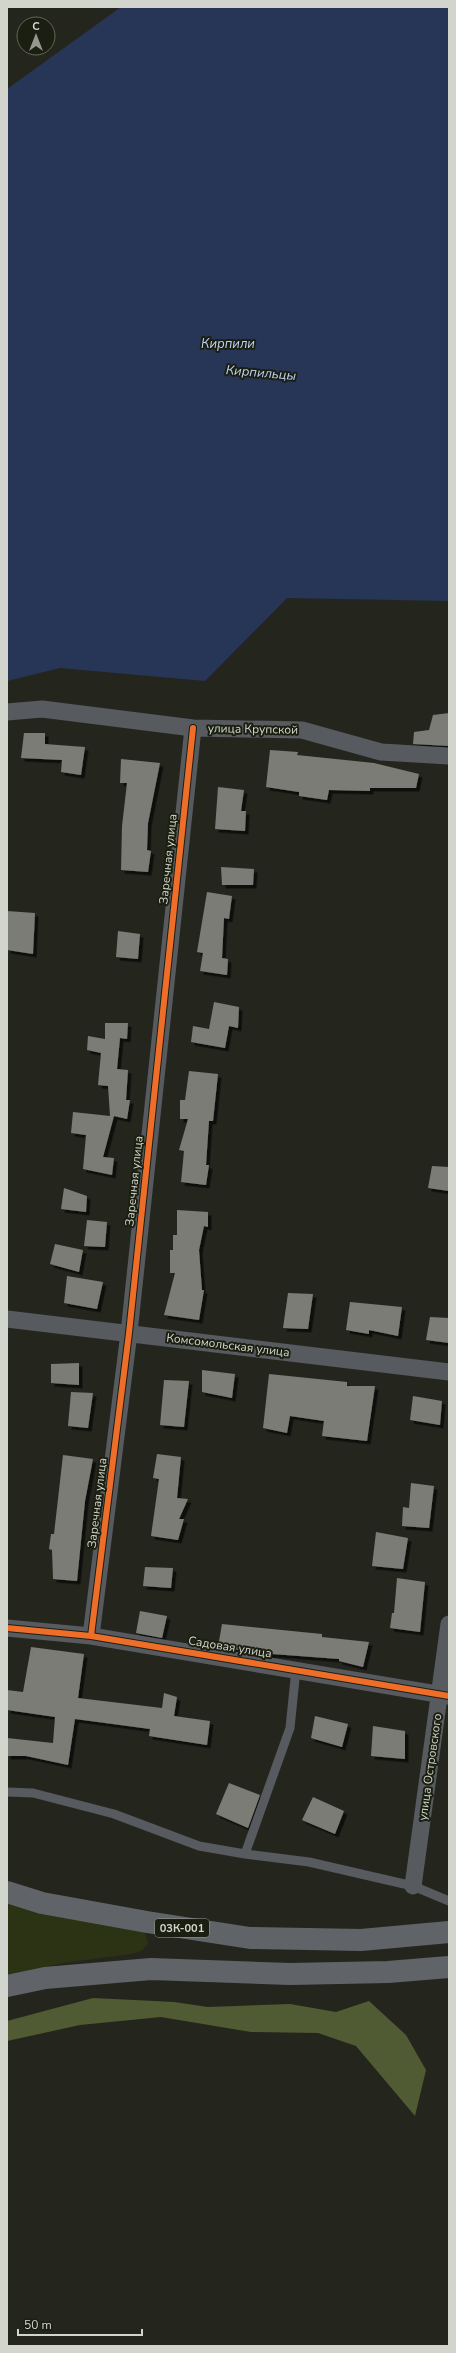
<svg xmlns="http://www.w3.org/2000/svg" width="456" height="2353" font-family="'Nunito Sans',sans-serif">
	<style>
		.green { fill: #2b3314 }
		.forest { fill: #505b34 }
		.water { fill: #273656 }
		.building { fill: #7a7c75; filter: url(#shadow) }
		.lines { fill: none; stroke-linecap: round; stroke-linejoin: round }
		.service { stroke: #575a5f; stroke-width: 9 }
		.minor { stroke: #575a5f; stroke-width: 17 }
		.primary { stroke: #606368; stroke-width: 22 }
		.cycleway-casing { stroke: #1b1f11; stroke-width: 8 }
		.cycleway { stroke: #ee6e29; stroke-width: 6 }
		.labels { text-anchor: middle; dominant-baseline: central; stroke-width: 4; stroke-linejoin: round; paint-order: stroke }
		.shield { fill: #1b1f11; stroke: #9b9e93; stroke-width: 1 }
		.shield-label { font-size: 11px; font-weight: bold; fill: #d2d5cb }
		.street-label { font-size: 12px; fill: #d2d5cb; stroke: #1b1f11 }
		.water-label { font-size: 13px; font-style: italic; fill: #bed2f8; stroke: #1b1f11 }
	</style>
	<defs>
		<filter id="shadow"><feDropShadow dx="3.5" dy="3.5" stdDeviation="0" flood-color="#0009"/></filter>
	</defs>
	<rect width="100%" height="100%" fill="#24261e"/>
	<path class="green" d="M 7,1903 L 145,1931 L 148,1944 L 141,1951 L 131,1954 L 63,1963 L 7,1975 Z"/>
	<path class="forest" d="M 93,1998 L 174,2002 L 208,2007 L 290,2004 L 336,2012 L 369,2001 L 406,2035 L 426,2070 L 415,2116 L 356,2046 L 318,2033 L 251,2032 L 161,2017 L 80,2025 L 7,2041 L 7,2021 Z"/>
	<path class="water" d="M 121,7 L 449,7 L 449,601 L 287,598 L 205,681 L 60,668 L 7,681 L 7,89 Z"/>
	<path class="building" d="M 449,713 L 449,746 L 413,744 L 414,732 L 429,730 L 433,715 Z
		M 24,733 L 45,733 L 45,744 L 85,747 L 81,775 L 61,772 L 62,760 L 21,758 Z
		M 270,750 L 298,752 L 297,755 L 374,763 L 419,774 L 416,788 L 370,788 L 370,791 L 329,790 L 327,800 L 299,796 L 299,792 L 266,787 Z
		M 121,759 L 160,763 L 148,823 L 147,850 L 151,851 L 148,872 L 121,870 L 122,826 L 127,783 L 120,783 Z
		M 218,787 L 244,790 L 241,811 L 246,811 L 245,831 L 215,829 Z
		M 221,867 L 254,869 L 253,885 L 222,885 Z
		M 207,892 L 232,896 L 229,919 L 224,918 L 222,958 L 228,959 L 227,975 L 200,971 L 203,953 L 197,952 Z
		M 7,911 L 35,913 L 33,954 L 7,950 Z
		M 118,931 L 140,934 L 138,959 L 116,957 Z
		M 214,1002 L 239,1007 L 238,1028 L 229,1026 L 225,1048 L 191,1042 L 193,1026 L 209,1029 Z
		M 105,1023 L 128,1023 L 127,1039 L 120,1038 L 117,1069 L 128,1070 L 126,1100 L 130,1100 L 127,1119 L 114,1116 L 103,1157 L 114,1158 L 112,1175 L 83,1169 L 86,1135 L 71,1133 L 73,1112 L 110,1116 L 108,1086 L 98,1085 L 101,1053 L 87,1050 L 88,1036 L 105,1039 Z
		M 189,1071 L 218,1074 L 213,1121 L 209,1121 L 206,1165 L 209,1165 L 206,1185 L 181,1182 L 184,1151 L 179,1150 L 188,1119 L 180,1119 L 180,1100 L 185,1100 Z
		M 432,1166 L 449,1167 L 449,1191 L 428,1188 Z
		M 64,1188 L 87,1196 L 86,1212 L 61,1209 Z
		M 177,1210 L 208,1212 L 208,1227 L 204,1226 L 199,1250 L 202,1290 L 204,1290 L 199,1320 L 164,1315 L 175,1273 L 170,1273 L 170,1250 L 173,1250 L 173,1235 L 177,1235 Z
		M 87,1220 L 107,1222 L 105,1247 L 84,1246 Z
		M 55,1244 L 83,1250 L 79,1272 L 50,1264 Z
		M 67,1276 L 103,1282 L 97,1309 L 64,1303 Z
		M 288,1293 L 313,1294 L 308,1329 L 283,1328 Z
		M 350,1302 L 402,1307 L 398,1336 L 369,1330 L 369,1334 L 346,1330 Z
		M 430,1317 L 449,1318 L 449,1343 L 426,1340 Z
		M 79,1363 L 79,1385 L 51,1383 L 51,1364 Z
		M 202,1370 L 235,1374 L 232,1398 L 202,1392 Z
		M 269,1374 L 347,1382 L 347,1386 L 375,1386 L 367,1441 L 322,1436 L 324,1421 L 290,1416 L 287,1433 L 263,1428 Z
		M 164,1380 L 189,1381 L 184,1427 L 160,1425 Z
		M 71,1392 L 93,1393 L 88,1428 L 68,1426 Z
		M 413,1396 L 442,1401 L 440,1425 L 410,1420 Z
		M 157,1454 L 181,1457 L 177,1498 L 188,1499 L 179,1519 L 184,1519 L 178,1540 L 151,1536 L 159,1479 L 153,1478 Z
		M 63,1455 L 93,1459 L 85,1501 L 77,1581 L 53,1579 L 52,1550 L 49,1549 L 51,1534 L 54,1534 Z
		M 411,1483 L 434,1486 L 429,1528 L 402,1526 L 403,1507 L 409,1508 Z
		M 376,1532 L 408,1538 L 403,1569 L 372,1566 Z
		M 145,1567 L 173,1568 L 171,1588 L 143,1586 Z
		M 397,1578 L 425,1582 L 420,1632 L 390,1628 L 392,1613 L 394,1613 Z
		M 140,1611 L 167,1616 L 162,1638 L 136,1633 Z
		M 222,1624 L 322,1634 L 322,1637 L 369,1642 L 363,1667 L 339,1661 L 339,1659 L 272,1654 L 271,1656 L 244,1648 L 244,1651 L 218,1647 Z
		M 31,1647 L 84,1654 L 78,1698 L 162,1708 L 164,1693 L 177,1697 L 174,1716 L 210,1721 L 207,1745 L 149,1736 L 150,1729 L 75,1719 L 68,1765 L 26,1756 L 7,1756 L 7,1738 L 53,1743 L 55,1717 L 7,1710 L 7,1690 L 23,1692 Z
		M 315,1716 L 348,1724 L 342,1747 L 311,1738 Z
		M 373,1726 L 405,1731 L 405,1759 L 371,1756 Z
		M 229,1783 L 260,1795 L 248,1828 L 216,1814 Z
		M 313,1797 L 344,1811 L 335,1834 L 302,1820 Z"/>
	<g class="lines">
		<path class="service" d="M 7,1792 L 33,1793 L 114,1814 L 199,1846 L 245,1854 L 309,1862 L 413,1886 L 449,1901
			M 245,1854 L 290,1728 L 296,1669"/>
		<path class="minor" d="M 7,712 L 42,709 L 193,728 L 302,730 L 381,752 L 449,756
			M 7,1319 L 449,1372
			M 7,1628 L 91,1636 L 449,1696
			M 91,1636 L 129,1333 L 193,728
			M 413,1886 L 449,1624"/>
		<path class="primary" d="M 7,1892 L 42,1903 L 147,1922 L 250,1938 L 361,1940 L 449,1932
			M 7,1986 L 45,1978 L 151,1969 L 290,1974 L 388,1972 L 449,1967"/>
		<g class="cycleway-casing">
			<path id="cycleway" d="M 7,1628 L 91,1636 L 449,1696
				M 91,1636 L 129,1333 L 193,728"/>
		</g>
		<use href="#cycleway" class="cycleway"/>
	</g>
	<g class="labels">
		<rect class="shield" x="155" y="1919" width="54" height="18" rx="3"/>
		<g class="shield-label">
			<text x="182" y="1928">03К-001</text>
		</g>
		<g class="street-label">
			<text transform="translate(253 729) rotate(1)">улица Крупской</text>
			<text transform="translate(168 859) rotate(-84)">Заречная улица</text>
			<text transform="translate(134 1181) rotate(-84)">Заречная улица</text>
			<text transform="translate(228 1345) rotate(7)">Комсомольская улица</text>
			<text transform="translate(97 1503) rotate(-83)">Заречная улица</text>
			<text transform="translate(230 1647) rotate(9)">Садовая улица</text>
			<text transform="translate(430 1767) rotate(-82)">улица Островского</text>
		</g>
		<g class="water-label">
			<text x="228" y="344">Кирпили</text>
			<text transform="translate(261 373) rotate(5)">Кирпильцы</text>
		</g>
	</g>
	<rect width="456" height="2353" fill="none" stroke="#d2d5cb" stroke-width="16"/>
	<g transform="translate(36 36)"><circle r="19" fill="#1b1f11" stroke="#64685b"/>
	<path d="M0-3L7 15L0 10L-7 15Z" fill="#95988e"/>
	<text y="-6" font-size="11" font-weight="bold" text-anchor="middle" fill="#d2d5cb">С</text>
	</g>
	<path d="M18 2329v6h124v-6" fill="none" stroke="#d2d5cb" stroke-width="2"/>
	<text x="24" y="2329" font-size="12" fill="#d2d5cb" stroke="#1b1f11" stroke-width="3" paint-order="stroke">50 m</text>
</svg>
